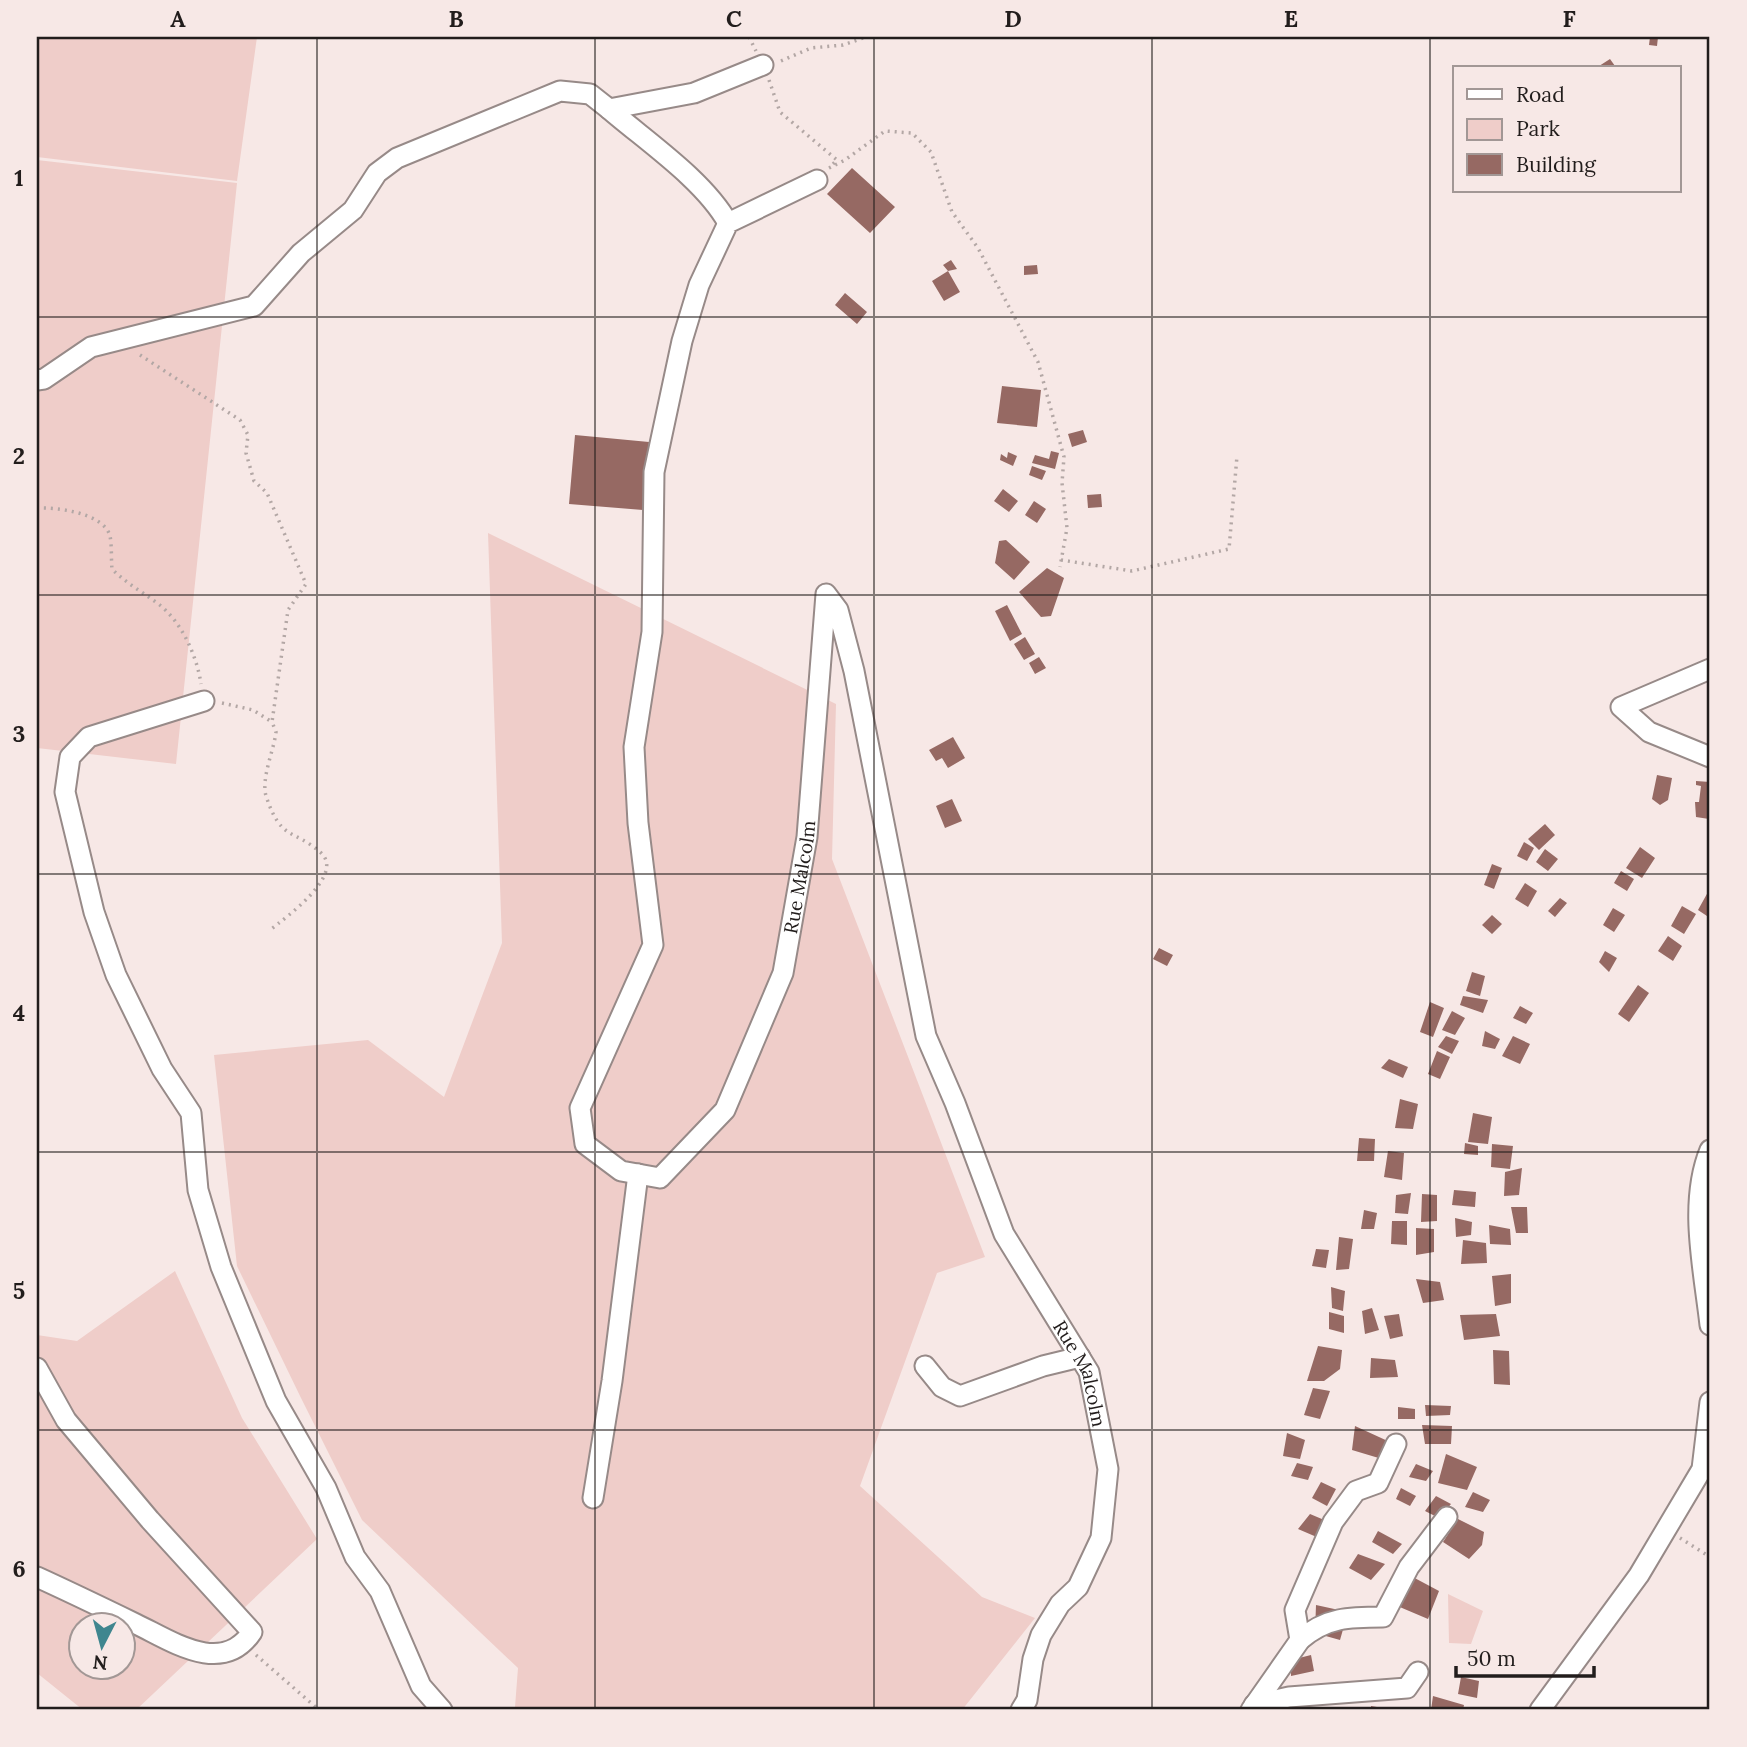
<svg xmlns="http://www.w3.org/2000/svg" width="1747" height="1747" font-family="Lora,serif">
	<style>
		.green { fill: #efcdc9; fill-rule: evenodd }
		.building { fill: #966963 }
		.lines { fill: none; stroke-linecap: round; stroke-linejoin: round }
		.minor-casing { stroke: #978a88; stroke-width: 23 }
		.path { stroke: #b3a7a5; stroke-width: 3.5; stroke-dasharray: 2 5; stroke-linecap: butt }
		.minor { stroke: #fff; stroke-width: 19 }
		.grid { fill: none; stroke: #221d1c; stroke-width: 2; stroke-opacity: 0.55 }
		.labels { text-anchor: middle; dominant-baseline: central; stroke-width: 6; stroke-linejoin: round; paint-order: stroke }
		.street-label { font-size: 19px; fill: #221d1c; stroke: #f7e8e6 }
		.neatline { fill: none; stroke: #221d1c; stroke-width: 2.5 }
		.grid-label { font-size: 23px; text-anchor: middle; font-weight: bold; fill: #221d1c }
	</style>
	<rect width="100%" height="100%" fill="#f7e8e6"/>
	<path class="green" d="M 37,37 L 257,37 L 237,181 L 37,157 Z
		M 37,160 L 237,183 L 176,764 L 37,748 Z
		M 488,533 L 836,704 L 832,859 L 985,1257 L 937,1273 L 860,1486 L 982,1597 L 1035,1618 L 962,1710 L 518,1710 L 515,1707 L 518,1668 L 362,1520 L 301,1398 L 237,1266 L 214,1055 L 368,1040 L 444,1097 L 502,943 Z
		M 175,1271 L 242,1418 L 317,1539 L 136,1710 L 83,1710 L 37,1673 L 37,1335 L 77,1341 ZM 80,1624 L 122,1624 L 122,1666 L 80,1666 Z
		M 1448,1594 L 1483,1611 L 1471,1644 L 1449,1643 Z"/>
	<path class="building" d="M 1650,37 L 1658,37 L 1657,46 L 1649,45 Z
		M 1610,59 L 1615,66 L 1596,68 Z
		M 852,168 L 895,207 L 870,233 L 827,194 Z
		M 951,260 L 957,269 L 948,271 L 943,265 Z
		M 1037,265 L 1038,274 L 1024,275 L 1024,266 Z
		M 948,271 L 960,292 L 944,301 L 932,281 Z
		M 845,293 L 867,312 L 857,324 L 835,305 Z
		M 1002,386 L 1041,390 L 1037,427 L 997,423 Z
		M 1083,430 L 1087,442 L 1072,447 L 1068,434 Z
		M 575,435 L 649,442 L 643,510 L 569,504 Z
		M 1051,451 L 1059,453 L 1055,469 L 1032,463 L 1035,455 L 1049,459 Z
		M 1008,452 L 1017,456 L 1013,466 L 1000,460 L 1001,454 L 1007,458 Z
		M 1032,466 L 1046,471 L 1042,480 L 1029,475 Z
		M 1003,489 L 1018,501 L 1009,512 L 994,501 Z
		M 1101,494 L 1102,507 L 1088,508 L 1087,495 Z
		M 1034,501 L 1046,509 L 1037,523 L 1025,515 Z
		M 1006,540 L 1030,562 L 1014,580 L 995,563 L 999,541 Z
		M 1047,568 L 1064,578 L 1051,616 L 1041,617 L 1019,592 Z
		M 1007,605 L 1022,634 L 1010,641 L 995,611 Z
		M 1025,637 L 1035,654 L 1024,660 L 1014,644 Z
		M 1039,657 L 1046,668 L 1035,674 L 1029,663 Z
		M 953,737 L 965,758 L 948,768 L 942,758 L 936,761 L 929,750 Z
		M 1657,775 L 1672,778 L 1668,800 L 1660,805 L 1652,799 Z
		M 1696,781 L 1710,782 L 1709,819 L 1696,817 L 1695,802 L 1699,802 L 1701,786 L 1696,785 Z
		M 952,799 L 962,821 L 945,828 L 936,806 Z
		M 1545,824 L 1555,835 L 1539,850 L 1528,839 Z
		M 1524,842 L 1534,848 L 1527,861 L 1517,856 Z
		M 1640,847 L 1655,858 L 1642,878 L 1626,868 Z
		M 1545,849 L 1558,859 L 1548,871 L 1536,862 Z
		M 1492,864 L 1502,868 L 1494,889 L 1484,885 Z
		M 1621,871 L 1634,879 L 1627,891 L 1614,883 Z
		M 1525,883 L 1537,891 L 1528,907 L 1515,899 Z
		M 1708,892 L 1710,910 L 1707,916 L 1698,910 Z
		M 1560,898 L 1567,903 L 1555,917 L 1548,911 Z
		M 1682,906 L 1696,914 L 1684,934 L 1671,926 Z
		M 1613,908 L 1625,915 L 1614,932 L 1603,925 Z
		M 1492,915 L 1502,924 L 1492,934 L 1482,925 Z
		M 1668,936 L 1682,946 L 1673,961 L 1658,951 Z
		M 1159,948 L 1173,955 L 1167,966 L 1153,959 Z
		M 1605,951 L 1617,958 L 1609,972 L 1599,962 Z
		M 1472,972 L 1485,976 L 1480,996 L 1466,991 Z
		M 1638,985 L 1649,993 L 1629,1022 L 1618,1014 Z
		M 1463,996 L 1488,1000 L 1483,1013 L 1460,1005 Z
		M 1430,1002 L 1444,1008 L 1433,1037 L 1420,1032 Z
		M 1520,1006 L 1533,1013 L 1526,1024 L 1513,1018 Z
		M 1452,1011 L 1465,1018 L 1455,1035 L 1442,1030 Z
		M 1485,1031 L 1500,1039 L 1495,1049 L 1482,1046 Z
		M 1446,1036 L 1459,1041 L 1452,1054 L 1438,1047 Z
		M 1513,1036 L 1530,1044 L 1520,1064 L 1502,1056 Z
		M 1437,1051 L 1450,1057 L 1440,1079 L 1428,1074 Z
		M 1389,1059 L 1408,1067 L 1403,1078 L 1381,1068 Z
		M 1400,1099 L 1418,1104 L 1413,1129 L 1395,1128 Z
		M 1473,1113 L 1492,1117 L 1488,1144 L 1468,1142 Z
		M 1359,1138 L 1375,1139 L 1374,1161 L 1357,1161 Z
		M 1465,1143 L 1478,1146 L 1478,1155 L 1464,1154 Z
		M 1492,1144 L 1513,1146 L 1510,1169 L 1491,1167 Z
		M 1388,1151 L 1404,1153 L 1402,1180 L 1384,1177 Z
		M 1522,1168 L 1519,1195 L 1504,1196 L 1505,1172 Z
		M 1454,1190 L 1476,1192 L 1475,1207 L 1452,1205 Z
		M 1411,1193 L 1408,1214 L 1395,1213 L 1396,1195 Z
		M 1422,1194 L 1437,1195 L 1437,1221 L 1421,1222 Z
		M 1511,1207 L 1527,1207 L 1528,1233 L 1516,1233 Z
		M 1364,1210 L 1377,1213 L 1374,1229 L 1361,1229 Z
		M 1455,1218 L 1472,1222 L 1471,1235 L 1456,1237 Z
		M 1392,1221 L 1407,1221 L 1407,1245 L 1391,1244 Z
		M 1489,1225 L 1510,1229 L 1511,1245 L 1490,1244 Z
		M 1416,1228 L 1434,1229 L 1434,1252 L 1416,1255 Z
		M 1339,1237 L 1353,1239 L 1349,1269 L 1336,1270 Z
		M 1463,1240 L 1486,1243 L 1487,1263 L 1461,1264 Z
		M 1316,1249 L 1329,1250 L 1326,1268 L 1312,1266 Z
		M 1511,1274 L 1511,1303 L 1495,1306 L 1492,1276 Z
		M 1416,1279 L 1440,1282 L 1444,1300 L 1423,1303 Z
		M 1331,1287 L 1345,1291 L 1343,1311 L 1332,1308 Z
		M 1372,1308 L 1379,1330 L 1365,1334 L 1362,1311 Z
		M 1329,1312 L 1344,1316 L 1344,1333 L 1329,1329 Z
		M 1399,1314 L 1403,1336 L 1390,1339 L 1384,1316 Z
		M 1496,1314 L 1500,1336 L 1464,1340 L 1460,1315 Z
		M 1318,1346 L 1342,1350 L 1340,1369 L 1324,1381 L 1307,1381 Z
		M 1493,1350 L 1509,1351 L 1510,1385 L 1494,1384 Z
		M 1371,1358 L 1395,1360 L 1398,1377 L 1370,1378 Z
		M 1313,1388 L 1330,1391 L 1320,1419 L 1304,1415 Z
		M 1425,1405 L 1451,1406 L 1450,1415 L 1426,1416 Z
		M 1398,1407 L 1415,1409 L 1415,1419 L 1398,1419 Z
		M 1422,1425 L 1452,1426 L 1451,1444 L 1425,1444 Z
		M 1355,1426 L 1403,1448 L 1382,1459 L 1352,1450 Z
		M 1287,1433 L 1305,1440 L 1300,1459 L 1283,1456 Z
		M 1446,1454 L 1477,1467 L 1467,1490 L 1438,1483 Z
		M 1297,1463 L 1313,1467 L 1308,1480 L 1291,1476 Z
		M 1416,1464 L 1433,1471 L 1426,1481 L 1409,1477 Z
		M 1321,1482 L 1336,1489 L 1327,1506 L 1312,1498 Z
		M 1401,1488 L 1416,1496 L 1410,1506 L 1396,1499 Z
		M 1473,1492 L 1490,1500 L 1483,1512 L 1465,1507 Z
		M 1436,1496 L 1451,1504 L 1439,1518 L 1425,1511 Z
		M 1310,1514 L 1329,1522 L 1319,1538 L 1298,1529 Z
		M 1458,1519 L 1484,1532 L 1482,1545 L 1469,1559 L 1443,1542 Z
		M 1378,1531 L 1402,1544 L 1393,1554 L 1372,1542 Z
		M 1358,1554 L 1385,1564 L 1371,1580 L 1349,1568 Z
		M 1409,1575 L 1439,1591 L 1428,1619 L 1395,1605 Z
		M 1316,1605 L 1348,1612 L 1340,1640 L 1315,1633 Z
		M 1311,1655 L 1314,1671 L 1291,1676 L 1291,1660 Z
		M 1461,1677 L 1479,1681 L 1477,1698 L 1458,1694 Z
		M 1433,1696 L 1464,1705 L 1463,1710 L 1431,1710 Z
		M 1371,1706 L 1389,1709 L 1389,1710 L 1371,1710 Z
		M 1358,1707 L 1359,1710 L 1336,1710 L 1336,1708 Z"/>
	<g class="lines">
		<g class="minor-casing">
			<g id="minor">
				<path d="M 609,109 C 646,141 704,180 728,223"/>
				<path id="s1" d="M 817,180 L 728,223 L 699,285 L 682,341 L 654,472 L 652,632 L 634,747 L 638,823 L 653,945 L 580,1108 L 585,1144 L 621,1171 L 660,1178 L 725,1110 L 783,973 L 807,837 L 826,594 L 838,610 L 854,671 L 926,1036 L 955,1103 L 1004,1234 L 1089,1372 L 1108,1469 L 1101,1538 L 1078,1587 L 1060,1604 L 1041,1635 L 1033,1659 L 1027,1700 L 1021,1710"/>
				<path d="M 37,380 L 44,379 L 91,347 L 254,306 L 301,253 L 353,210 L 377,173 L 397,158 L 560,91 L 590,94 L 609,109 L 694,93 L 763,65"/>
				<path d="M 1710,669 L 1621,707 L 1649,732 L 1710,757"/>
				<path d="M 204,701 L 89,737 L 70,757 L 65,792 L 94,912 L 116,975 L 162,1069 L 191,1113 L 198,1190 L 221,1267 L 276,1401 L 326,1488 L 355,1557 L 380,1591 L 421,1686 L 442,1710"/>
				<path d="M 1710,1150 C 1688,1203 1704,1270 1710,1325"/>
				<path d="M 925,1366 L 942,1387 L 960,1396 L 1043,1366 L 1080,1357"/>
				<path d="M 37,1368 L 66,1420 L 150,1520 L 252,1632 C 222,1677 170,1640 136,1624 C 103,1608 70,1592 37,1577"/>
				<path d="M 593,1498 L 612,1381 L 638,1174"/>
				<path d="M 1300,1640 C 1326,1617 1350,1617 1383,1617 L 1409,1567 L 1447,1517"/>
				<path d="M 1254,1705 L 1289,1697 L 1407,1688 L 1418,1672"/>
				<path d="M 1251,1710 L 1300,1640 L 1295,1610 L 1333,1522 L 1356,1491 L 1378,1483 L 1396,1444"/>
				<path d="M 1540,1710 L 1639,1575 L 1702,1469 L 1710,1402"/>
			</g>
		</g>
		<path class="path" d="M 749,37 L 756,51
			M 781,61 L 811,48 L 843,45 L 866,37
			M 769,80 L 780,112 L 837,160 L 833,164
			M 829,168 L 845,160 L 885,131 L 912,133 L 931,152 L 952,212 L 978,248 L 1038,362 L 1064,457 L 1062,483 L 1067,528 L 1060,567
			M 140,355 L 240,420 L 248,435 L 246,453 L 254,481 L 267,493 L 306,584 L 288,610 L 272,722 L 276,732 C 274,750 261,778 266,796 C 281,841 292,828 320,852 C 347,874 285,918 270,930
			M 37,508 C 56,507 104,513 110,536 C 112,546 111,559 112,569 C 126,583 141,591 157,603 C 181,620 197,656 201,684
			M 1061,560 L 1132,571 L 1229,549 L 1237,456
			M 222,703 L 253,710 L 272,722
			M 1680,1538 L 1710,1557
			M 256,1655 L 319,1710"/>
		<use href="#minor" class="minor"/>
	</g>
	<path class="grid" d="M 317,37 L 317,1710M 595,37 L 595,1710M 874,37 L 874,1710M 1152,37 L 1152,1710M 1430,37 L 1430,1710M 37,317 L 1710,317M 37,595 L 1710,595M 37,874 L 1710,874M 37,1152 L 1710,1152M 37,1430 L 1710,1430"/>
	<g class="labels">
		<g class="street-label">
			<text stroke="none"><textPath href="#s1" startOffset="1475">Rue Malcolm</textPath></text>
			<text stroke="none"><textPath href="#s1" startOffset="2588">Rue Malcolm</textPath></text>
		</g>
	</g>
	<rect width="1747" height="1747" fill="none" stroke="#f7e8e6" stroke-width="77"/>
	<rect x="1453" y="66" width="228" height="126" fill="#f7e8e6" stroke="#a29795" stroke-width="2"/>
	<rect x="1467" y="89" width="35" height="10" fill="#ffffff" stroke="#a29795" stroke-width="2"/>
	<text x="1516" y="102" font-size="21" fill="#221d1c">Road</text>
	<rect x="1467" y="119" width="35" height="21" fill="#efcdc9" stroke="#a29795" stroke-width="2"/>
	<text x="1516" y="136" font-size="21" fill="#221d1c">Park</text>
	<rect x="1467" y="154" width="35" height="21" fill="#966963" stroke="#a29795" stroke-width="2"/>
	<text x="1516" y="172" font-size="21" fill="#221d1c">Building</text>
	<g transform="translate(102 1646) rotate(186)"><circle r="33" fill="#f7e8e6" stroke="#a29795" stroke-width="2"/>
	<path d="M0-5L12 26L0 18L-12 26Z" fill="#3f868f"/>
	<text y="-10" font-size="19" font-weight="bold" text-anchor="middle" fill="#221d1c">N</text>
	</g>
	<path d="M1456 1666v10h138v-10" fill="none" stroke="#221d1c" stroke-width="3.5"/>
	<text x="1467" y="1666" font-size="21" fill="#221d1c" stroke="#f7e8e6" stroke-width="5" paint-order="stroke">50 m</text>
	<rect x="38" y="38" width="1670" height="1670" class="neatline"/>
	<g class="grid-label">
		<text x="178" y="27">A</text>
		<text x="456" y="27">B</text>
		<text x="734" y="27">C</text>
		<text x="1013" y="27">D</text>
		<text x="1291" y="27">E</text>
		<text x="1569" y="27">F</text>
		<text x="19" y="186">1</text>
		<text x="19" y="464">2</text>
		<text x="19" y="742">3</text>
		<text x="19" y="1021">4</text>
		<text x="19" y="1299">5</text>
		<text x="19" y="1577">6</text>
	</g>
</svg>
